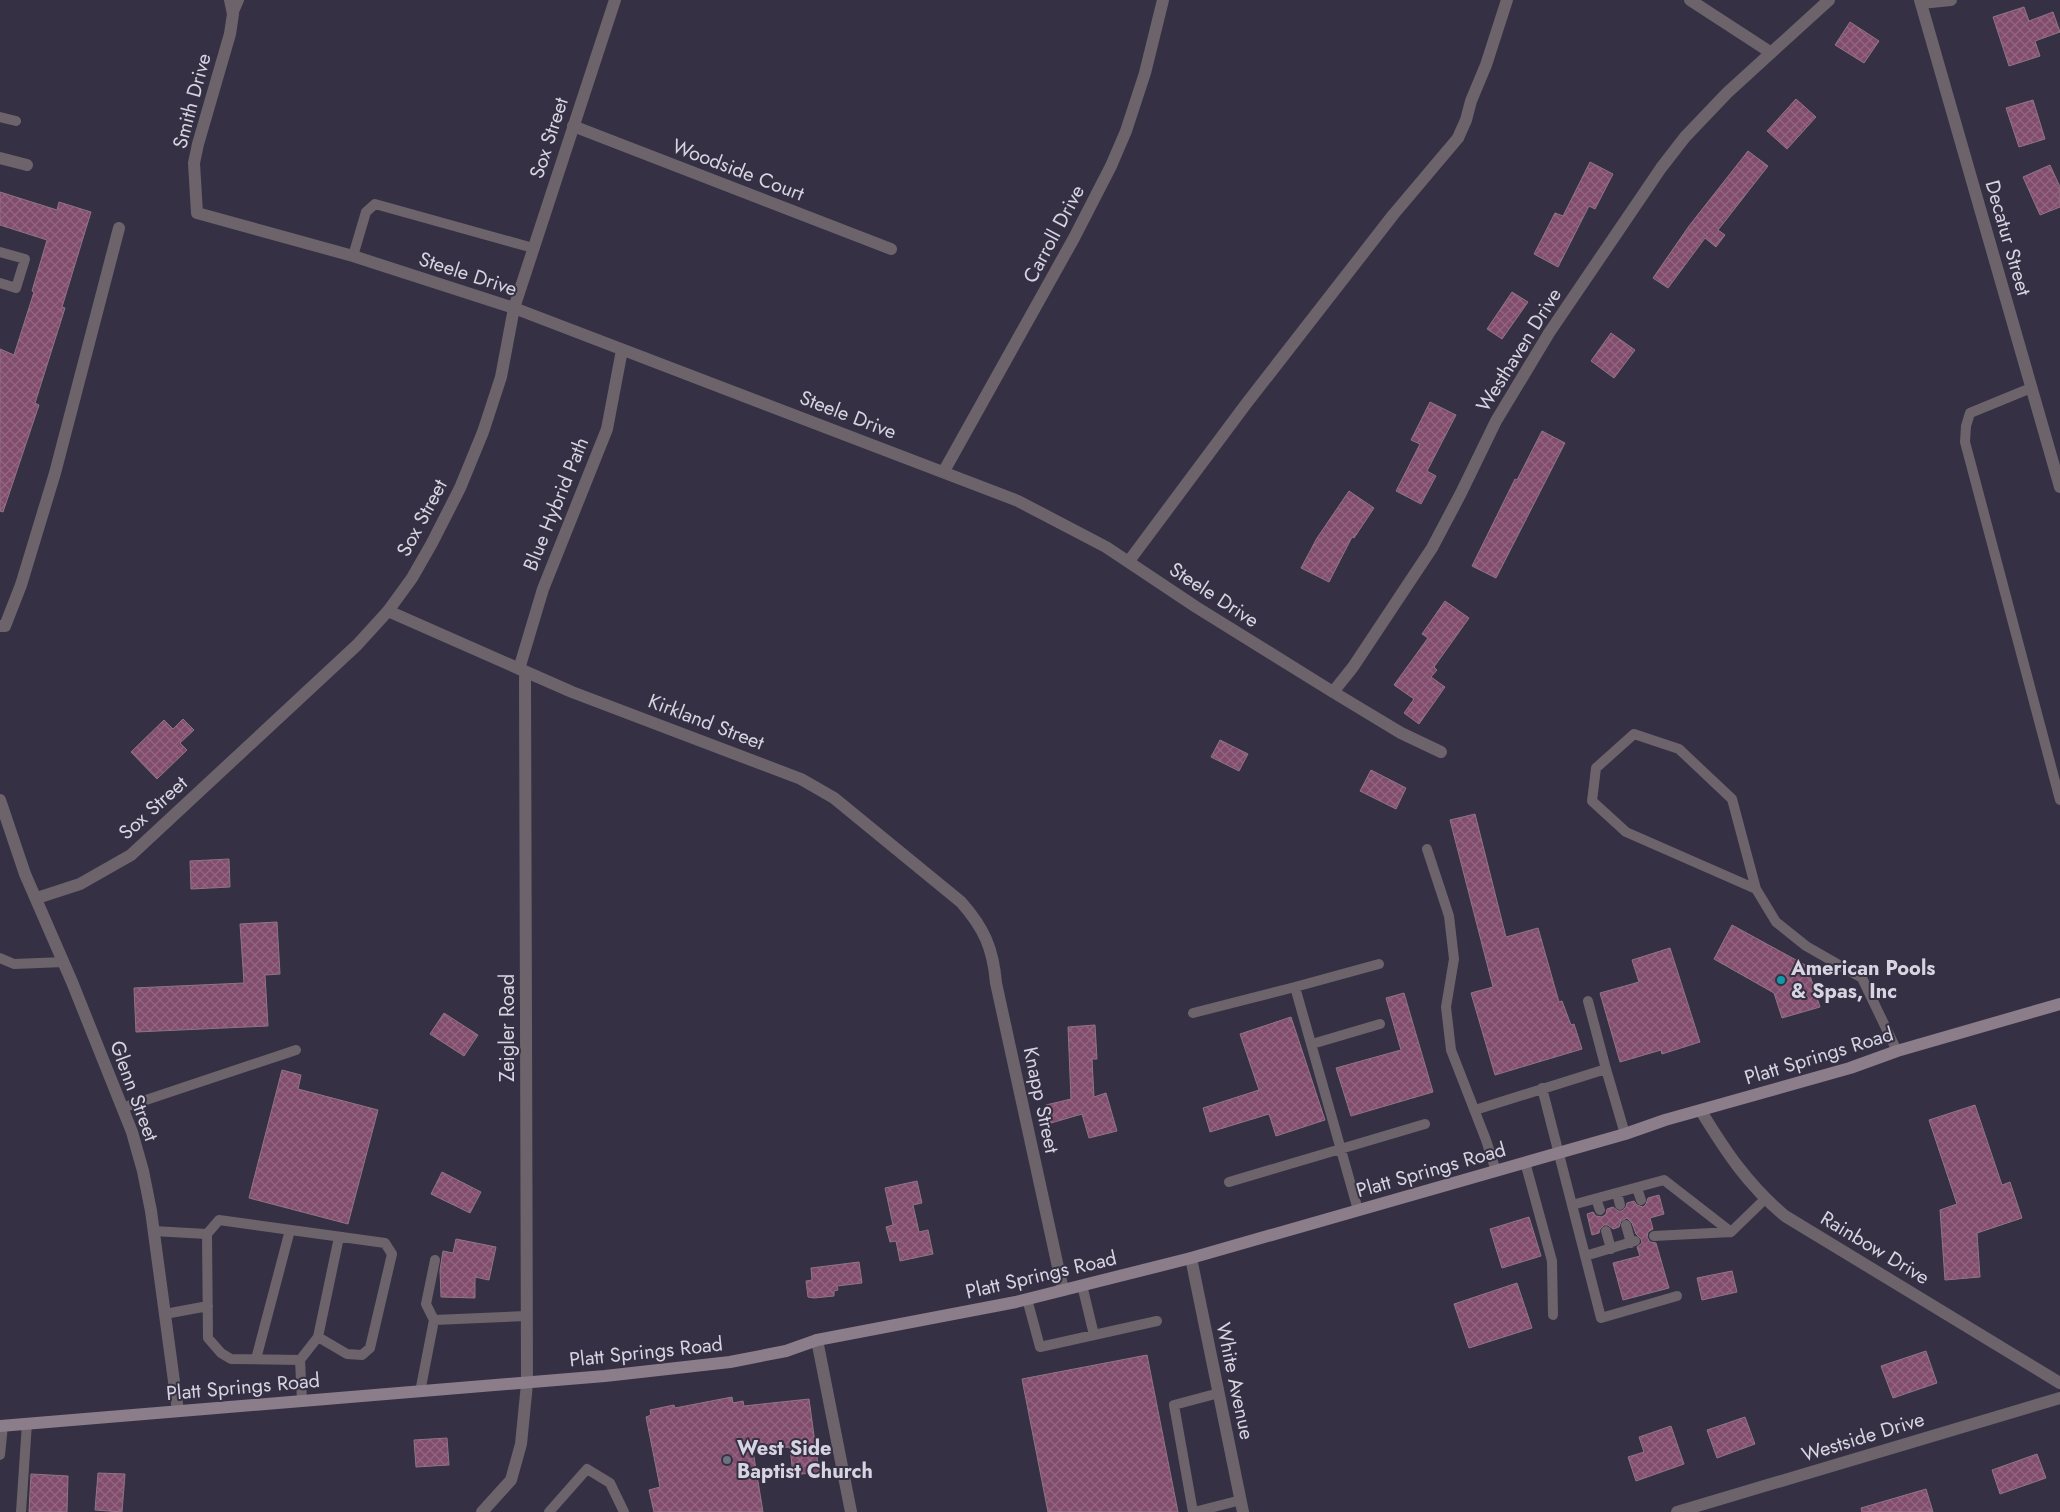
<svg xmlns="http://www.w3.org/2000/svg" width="2060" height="1512" font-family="Jost,sans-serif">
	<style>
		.building { fill: url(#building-cross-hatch); stroke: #8e7583 }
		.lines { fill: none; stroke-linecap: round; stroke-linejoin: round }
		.service { stroke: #6c636b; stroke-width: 10 }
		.minor { stroke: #6c636b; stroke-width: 12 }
		.tertiary { stroke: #6c636b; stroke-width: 12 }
		.secondary { stroke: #8b7d8a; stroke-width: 12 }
		.culture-dot { fill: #0f9aa8; stroke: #363044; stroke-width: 2 }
		.worship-dot { fill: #6b7280; stroke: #363044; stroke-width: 2 }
		.labels { text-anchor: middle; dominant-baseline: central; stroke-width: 4; stroke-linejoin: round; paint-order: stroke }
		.street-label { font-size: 20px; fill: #d7d4e1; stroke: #363044 }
		.poi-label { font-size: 20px; font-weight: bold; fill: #d7d4e1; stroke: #363044; text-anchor: start }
	</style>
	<defs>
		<pattern id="building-cross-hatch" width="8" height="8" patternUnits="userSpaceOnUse" patternTransform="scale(1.25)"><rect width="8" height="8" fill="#824d6d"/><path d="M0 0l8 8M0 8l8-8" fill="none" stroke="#936682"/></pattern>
	</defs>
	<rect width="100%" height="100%" fill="#363044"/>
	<path class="building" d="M 2024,7 L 2029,21 L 2053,12 L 2060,32 L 2035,41 L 2040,56 L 2009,66 L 1993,17 Z
		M 1850,22 L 1879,41 L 1864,63 L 1835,45 Z
		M 1796,99 L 1816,117 L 1787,149 L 1767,131 Z
		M 2033,100 L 2045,139 L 2019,147 L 2006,108 Z
		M 1748,151 L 1768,166 L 1718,230 L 1725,235 L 1716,247 L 1705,238 L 1668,288 L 1653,278 L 1689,226 Z
		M 1590,162 L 1613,174 L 1595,209 L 1589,206 L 1558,267 L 1534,254 L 1555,213 L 1563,216 Z
		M 2050,165 L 2060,187 L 2060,207 L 2040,215 L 2023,177 Z
		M 0,192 L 57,210 L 59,202 L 91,212 L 62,307 L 65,308 L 35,403 L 39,405 L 3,512 L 0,511 L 0,349 L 14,355 L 34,292 L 32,291 L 47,240 L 0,225 Z
		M 1512,292 L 1528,302 L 1502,339 L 1487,329 Z
		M 1611,333 L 1635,350 L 1614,378 L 1591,361 Z
		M 1430,402 L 1456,415 L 1427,471 L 1436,476 L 1421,504 L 1396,491 L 1420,444 L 1411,440 Z
		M 1542,431 L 1565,443 L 1496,578 L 1472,566 L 1515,479 L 1517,480 Z
		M 1349,491 L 1374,508 L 1354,538 L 1352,537 L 1329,582 L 1301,568 L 1317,538 Z
		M 1445,601 L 1469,618 L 1434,667 L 1437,670 L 1431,677 L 1445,687 L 1419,724 L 1404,713 L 1414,699 L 1394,685 L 1428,638 L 1422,634 Z
		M 183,719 L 194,730 L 180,743 L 187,750 L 157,779 L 131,752 L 164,720 L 173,729 Z
		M 1220,740 L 1248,754 L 1239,771 L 1211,757 Z
		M 1371,770 L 1406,788 L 1396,809 L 1360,791 Z
		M 1475,814 L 1506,937 L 1538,928 L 1559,1002 L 1562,1001 L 1571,1025 L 1574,1024 L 1582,1049 L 1495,1075 L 1471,993 L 1493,987 L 1450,820 Z
		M 229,859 L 230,887 L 191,889 L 190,861 Z
		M 277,922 L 280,974 L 265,975 L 268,1026 L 136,1032 L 134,988 L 244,983 L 240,924 Z
		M 1732,925 L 1807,966 L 1820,1007 L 1782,1018 L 1774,993 L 1714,959 Z
		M 1670,948 L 1700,1042 L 1662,1054 L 1661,1050 L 1620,1062 L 1600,993 L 1639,982 L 1632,960 Z
		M 1404,993 L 1433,1092 L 1351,1116 L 1336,1068 L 1401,1050 L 1386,998 Z
		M 444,1013 L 478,1035 L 464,1056 L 430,1034 Z
		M 1291,1017 L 1325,1120 L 1276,1136 L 1269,1114 L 1210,1132 L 1203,1108 L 1259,1090 L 1240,1034 Z
		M 1095,1025 L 1097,1059 L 1092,1059 L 1094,1097 L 1106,1093 L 1117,1131 L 1089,1138 L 1082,1114 L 1051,1123 L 1046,1105 L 1071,1099 L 1068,1027 Z
		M 282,1070 L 301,1075 L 298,1089 L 378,1110 L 348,1224 L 249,1198 Z
		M 1975,1105 L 2002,1185 L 2010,1182 L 2022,1218 L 1977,1233 L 1980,1277 L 1945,1280 L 1940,1210 L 1957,1204 L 1929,1120 Z
		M 442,1172 L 481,1192 L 470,1213 L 431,1194 Z
		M 917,1181 L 922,1203 L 913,1205 L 919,1232 L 928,1230 L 933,1254 L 900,1261 L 896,1241 L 890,1242 L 886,1227 L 893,1225 L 885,1188 Z
		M 1659,1195 L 1664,1214 L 1650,1218 L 1653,1229 L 1648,1232 L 1647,1237 L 1650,1242 L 1656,1243 L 1669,1288 L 1623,1300 L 1613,1263 L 1640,1256 L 1637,1247 L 1642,1243 L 1641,1239 L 1636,1234 L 1632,1223 L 1627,1218 L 1621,1221 L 1619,1227 L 1613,1229 L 1608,1225 L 1604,1225 L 1600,1229 L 1599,1233 L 1592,1235 L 1587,1214 L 1593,1212 L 1596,1216 L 1602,1217 L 1606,1214 L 1607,1209 L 1613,1207 L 1618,1211 L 1622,1211 L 1626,1207 L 1627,1203 L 1634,1201 L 1637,1205 L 1643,1207 L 1646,1204 L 1648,1198 Z
		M 1529,1217 L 1541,1256 L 1502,1268 L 1490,1229 Z
		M 456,1239 L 496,1247 L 489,1280 L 475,1277 L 475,1298 L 441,1297 L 440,1270 L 443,1251 L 453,1253 Z
		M 859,1262 L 862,1283 L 837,1286 L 838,1290 L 834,1291 L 834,1296 L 814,1298 L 808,1297 L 806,1281 L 812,1280 L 811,1268 Z
		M 1732,1271 L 1737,1292 L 1702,1300 L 1697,1278 Z
		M 1517,1283 L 1532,1328 L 1469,1348 L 1454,1304 Z
		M 1926,1351 L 1937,1383 L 1893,1398 L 1881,1366 Z
		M 1147,1355 L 1178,1512 L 1048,1512 L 1022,1379 Z
		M 732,1397 L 733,1403 L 743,1401 L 744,1406 L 809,1399 L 819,1472 L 793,1475 L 790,1447 L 753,1451 L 763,1512 L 654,1512 L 649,1490 L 660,1487 L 646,1417 L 651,1415 L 650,1410 L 674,1405 L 675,1408 Z
		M 1745,1417 L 1755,1444 L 1717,1458 L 1707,1430 Z
		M 1671,1426 L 1684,1464 L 1636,1481 L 1628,1457 L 1644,1452 L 1639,1437 Z
		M 447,1438 L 449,1465 L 416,1467 L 414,1440 Z
		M 2037,1454 L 2046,1478 L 2000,1494 L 1992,1470 Z
		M 98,1473 L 125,1474 L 122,1512 L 95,1510 Z
		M 31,1474 L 68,1476 L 67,1512 L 29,1512 Z
		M 1926,1489 L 1933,1512 L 1862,1512 L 1861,1508 Z"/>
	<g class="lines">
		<path class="service" d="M 233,14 L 239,0
			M 0,117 L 16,121
			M 0,252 L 25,259 L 16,288 L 0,283
			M 353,256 L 366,212 L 375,204 L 533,248
			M 2031,388 L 1970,413 L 1966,426 L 1965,442 L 2060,800
			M 1427,849 L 1449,916 L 1454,959 L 1446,1007 L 1451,1050 L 1486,1140 L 1496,1171
			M 1756,889 L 1626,832 L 1592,801 L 1596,768 L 1634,734 L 1679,749 L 1732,799 L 1756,889 L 1776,922 L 1806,946 L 1862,978 L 1897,1051
			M 0,958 L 14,964 L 64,962
			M 1295,987 L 1379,964
			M 1588,1001 L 1606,1069
			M 1193,1013 L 1295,987 L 1358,1210
			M 1312,1044 L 1380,1024
			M 1542,1088 L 1601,1318 L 1677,1296
			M 122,1108 L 296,1050
			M 1475,1110 L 1606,1069 L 1625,1134
			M 1525,1162 L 1552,1261 L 1553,1315
			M 1229,1182 L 1425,1124
			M 1637,1188 L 1641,1200
			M 1617,1193 L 1620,1205
			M 1596,1199 L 1600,1210
			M 1572,1205 L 1664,1180 L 1731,1232 L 1765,1199
			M 1626,1225 L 1631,1243
			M 153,1231 L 207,1234
			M 1606,1231 L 1611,1249
			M 1654,1236 L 1731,1232
			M 1585,1256 L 1635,1241
			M 1082,1285 L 1094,1335
			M 1027,1299 L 1040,1347 L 1157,1321
			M 165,1314 L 208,1306
			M 434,1320 L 526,1316
			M 256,1359 L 290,1230
			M 300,1360 L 231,1359 L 221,1353 L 208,1338 L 207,1234 L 219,1220 L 385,1243 L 392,1254 L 370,1348 L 362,1355 L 347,1354 L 318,1337
			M 420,1392 L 434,1320 L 426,1304 L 435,1260
			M 302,1401 L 300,1360 L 318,1337 L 339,1237
			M 0,1455 L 3,1425
			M 21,1512 L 27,1423
			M 549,1512 L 587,1469 L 610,1483 L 624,1512
			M 1193,1512 L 1174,1405 L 1219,1393
			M 1194,1512 L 1241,1500"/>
		<path class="minor" d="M 230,0 L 233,14 L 230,34 L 198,144 L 194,163 L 197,213 L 353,256 L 514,308 L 1018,501 L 1106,547 L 1196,607 L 1333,692 L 1401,733 L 1441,752
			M 1690,0 L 1770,52
			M 1920,0 L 2060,487
			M 1921,3 L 1951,0
			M 573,126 L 891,249
			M 0,158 L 27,165
			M 944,471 L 1074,238 L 1111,166 L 1126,131 L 1145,73 L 1163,0
			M 1129,561 L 1246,404 L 1393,215 L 1458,138 L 1466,120 L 1471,101 L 1486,65 L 1507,0
			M 388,611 L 572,692 L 801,779 L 834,798 L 961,902 C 984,928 993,948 996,983 L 1063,1290
			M 0,626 L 5,626 L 21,585 L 55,473 L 119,228
			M 519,669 L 543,589 L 607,429 L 622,350
			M 525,672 L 527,1384
			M 1333,692 L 1353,667 L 1432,548 L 1461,493 L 1496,421 L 1549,333 L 1661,168 L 1685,137 L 1727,93 L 1829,0
			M 1191,1258 L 1243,1512
			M 817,1340 L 851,1512
			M 1677,1512 L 2060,1398"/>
		<path class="tertiary" d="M 0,800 L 25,874 L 72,982 L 132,1132 L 143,1171 L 151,1211 L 178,1411
			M 37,898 L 80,884 L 131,855 L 357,645 L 388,611 L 412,578 L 432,543 L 460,488 L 483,432 L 501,377 L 514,308 L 615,0
			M 1701,1111 C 1726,1152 1748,1185 1785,1216 L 2060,1383
			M 482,1512 L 511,1480 L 521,1444 L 527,1384"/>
		<path class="secondary" d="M 0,1426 L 605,1376 L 730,1362 L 786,1351 L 817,1340 L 1016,1302 L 1191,1258 L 1625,1134 L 1665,1120 L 1850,1068 L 1897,1051 L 2060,1004"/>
	</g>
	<circle class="culture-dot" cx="1781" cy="980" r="5"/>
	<circle class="worship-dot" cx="727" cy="1460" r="5"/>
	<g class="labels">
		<g class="street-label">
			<text transform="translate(192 101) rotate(-75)">Smith Drive</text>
			<text transform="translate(549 138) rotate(-72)">Sox Street</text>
			<text transform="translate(738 170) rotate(21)">Woodside Court</text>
			<text transform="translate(1054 234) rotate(-62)">Carroll Drive</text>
			<text transform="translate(2008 238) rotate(74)">Decatur Street</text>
			<text transform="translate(468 274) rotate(18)">Steele Drive</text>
			<text transform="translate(1519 350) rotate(-58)">Westhaven Drive</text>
			<text transform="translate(848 415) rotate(21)">Steele Drive</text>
			<text transform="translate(556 504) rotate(-68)">Blue Hybrid Path</text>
			<text transform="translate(422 518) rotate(-62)">Sox Street</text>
			<text transform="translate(1214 595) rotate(33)">Steele Drive</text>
			<text transform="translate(706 722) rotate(21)">Kirkland Street</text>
			<text transform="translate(153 808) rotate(-42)">Sox Street</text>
			<text transform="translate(507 1028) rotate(-90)">Zeigler Road</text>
			<text transform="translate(1819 1056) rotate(-17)">Platt Springs Road</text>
			<text transform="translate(134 1091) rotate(70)">Glenn Street</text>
			<text transform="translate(1041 1100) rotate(78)">Knapp Street</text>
			<text transform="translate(1431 1170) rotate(-16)">Platt Springs Road</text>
			<text transform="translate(1875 1248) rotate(31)">Rainbow Drive</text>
			<text transform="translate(1041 1275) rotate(-13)">Platt Springs Road</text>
			<text transform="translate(646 1352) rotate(-6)">Platt Springs Road</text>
			<text transform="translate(1235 1381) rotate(78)">White Avenue</text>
			<text transform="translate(243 1387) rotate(-5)">Platt Springs Road</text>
			<text transform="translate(1863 1437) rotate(-17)">Westside Drive</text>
		</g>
		<g class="poi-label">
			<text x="1791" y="968">American Pools<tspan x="1791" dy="23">&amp; Spas, Inc</tspan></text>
			<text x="737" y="1448">West Side<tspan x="737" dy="23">Baptist Church</tspan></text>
		</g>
	</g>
</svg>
